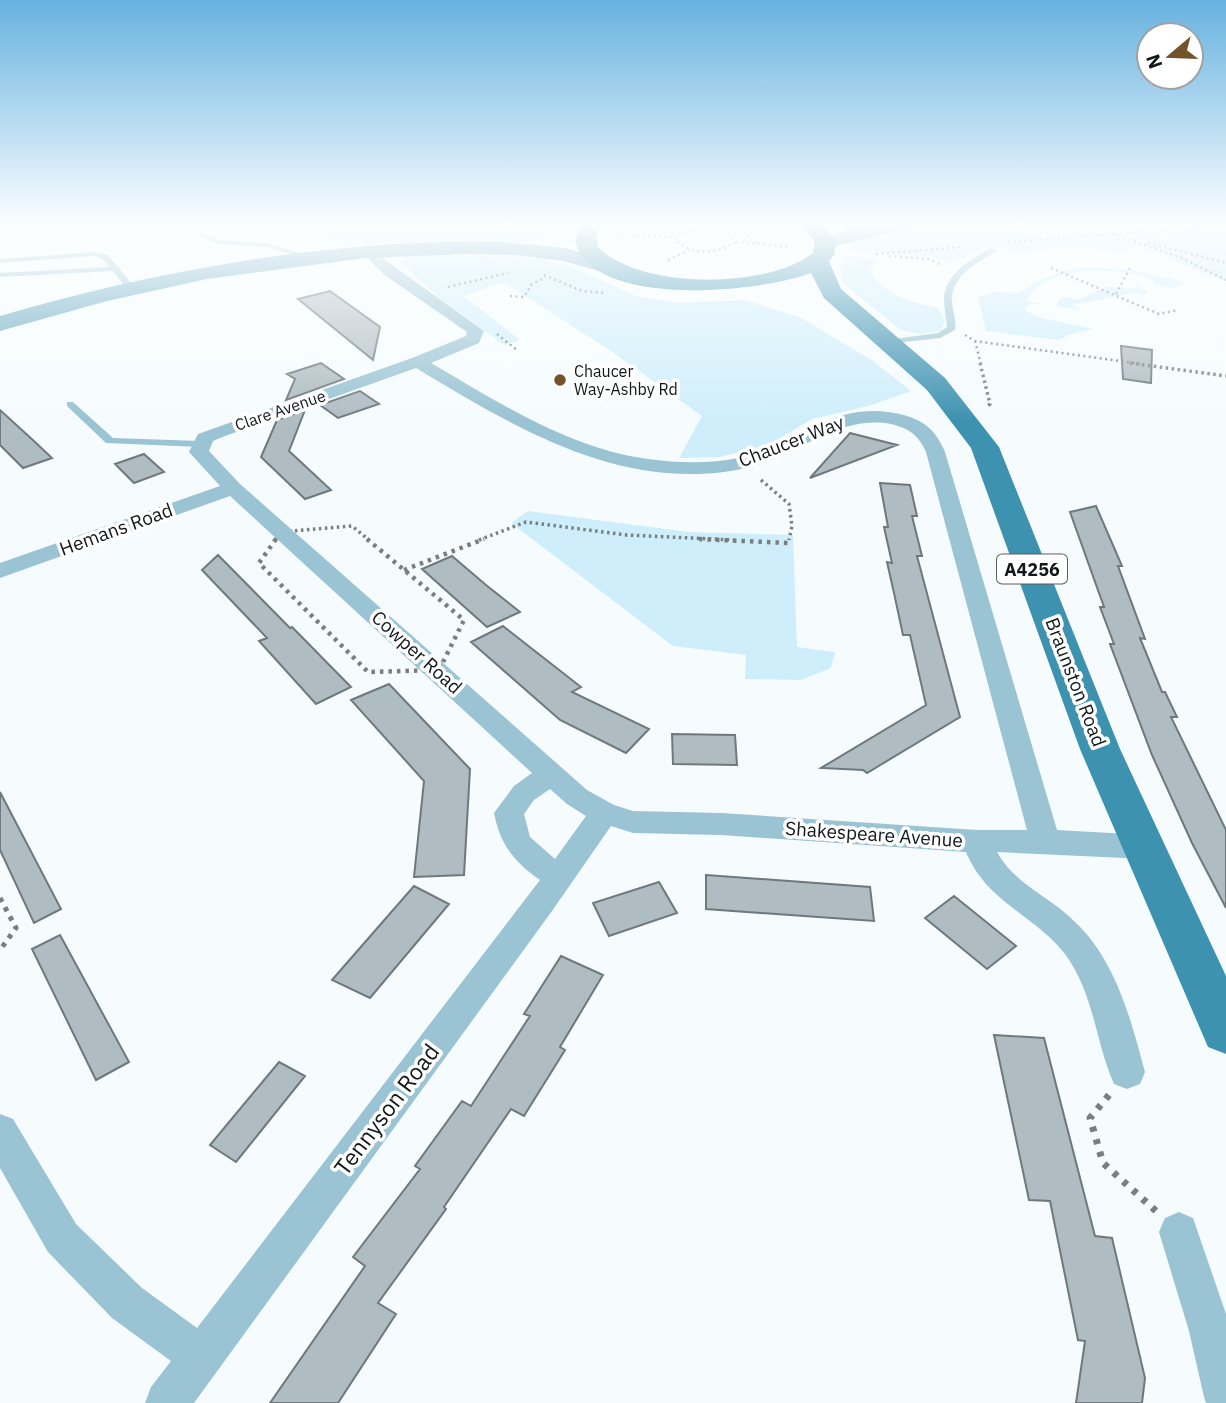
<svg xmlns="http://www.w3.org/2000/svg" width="1226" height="1403" font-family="'IBM Plex Sans',sans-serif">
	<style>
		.green { fill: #cfeefb }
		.building { fill: #afbcc2; stroke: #6d797e; stroke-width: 2 }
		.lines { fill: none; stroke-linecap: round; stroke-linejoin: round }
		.path-far4 { stroke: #797f81; stroke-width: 2.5; stroke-dasharray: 2 3.5; stroke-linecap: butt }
		.path-far3 { stroke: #797f81; stroke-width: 3.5; stroke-dasharray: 2.5 3.5; stroke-linecap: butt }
		.path-far2 { stroke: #797f81; stroke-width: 4.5; stroke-dasharray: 3.5 5; stroke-linecap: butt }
		.path-far1 { stroke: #797f81; stroke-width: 5; stroke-dasharray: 4.5 6; stroke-linecap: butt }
		.path { stroke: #797f81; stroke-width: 7; stroke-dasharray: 5 8; stroke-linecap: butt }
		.lane { fill: #9ac3d3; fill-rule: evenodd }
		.street { fill: #9ac3d3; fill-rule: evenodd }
		.secondary { fill: #67a7bf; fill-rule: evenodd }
		.primary { fill: #3d92b0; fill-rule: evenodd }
		.poi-dot { fill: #735429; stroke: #fff; stroke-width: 2.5 }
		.labels { text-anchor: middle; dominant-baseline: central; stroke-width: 7; stroke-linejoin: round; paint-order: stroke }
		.far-poi-label { font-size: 16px; fill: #121719; stroke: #fff; text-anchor: start }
		.far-street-label { font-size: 16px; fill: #121719; stroke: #fff }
		.shield { fill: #fff; stroke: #595d5e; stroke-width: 2 }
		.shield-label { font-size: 18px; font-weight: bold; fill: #121719 }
		.street-label { font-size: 19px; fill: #121719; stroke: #fff }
		.near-street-label { font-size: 23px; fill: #121719; stroke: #fff }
	</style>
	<rect width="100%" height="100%" fill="#f6fcfe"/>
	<path class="green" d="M 286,224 L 574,224 L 566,234 L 544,241 L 355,244 L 337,242 Z
		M 1054,224 L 1226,224 L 1226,281 L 1175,262 L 1177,259 C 1163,253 1150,252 1136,245 L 1129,251 C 1091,248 1054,245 1015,253 C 992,239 974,254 952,263 L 933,257 L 851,249 L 856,240 L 904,229 Z
		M 423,254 L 540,258 L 581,271 L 633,295 L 676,303 L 745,300 L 801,318 L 873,361 L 911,391 L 868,406 L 812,419 L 770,444 L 720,457 L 679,458 L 702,416 L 611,351 L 507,284 L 497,284 L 464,296 L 520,340 L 504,345 L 438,297 L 401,263 L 405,258 Z
		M 846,256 L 876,259 L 871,270 C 880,295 915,303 938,308 L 945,321 L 940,331 L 920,334 L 901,330 L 843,283 L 840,268 Z
		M 1089,267 L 1133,270 L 1185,282 C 1175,290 1165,288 1154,284 L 1153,279 C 1119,267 1046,263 1026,301 L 1040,304 L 1030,304 L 1024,310 L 1042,318 L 1093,329 L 1071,334 L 1059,340 L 986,331 L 978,297 L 995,292 L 1018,293 L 1043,279 L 1070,269 Z
		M 1108,286 L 1131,289 L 1138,286 L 1148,292 L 1145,295 L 1133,293 L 1072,305 L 1080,310 L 1057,306 L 1060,298 L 1067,297 L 1078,300 Z
		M 528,511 L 689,532 L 793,535 L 797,647 L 835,652 L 831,668 L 801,680 L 745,679 L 746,655 L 673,646 L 511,523 Z"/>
	<path class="building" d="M 330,291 L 380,327 L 373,360 L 298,299 Z
		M 1121,346 L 1152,350 L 1151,383 L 1123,379 Z
		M 321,363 L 344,379 L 286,400 L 295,379 L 287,374 Z
		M 360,391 L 379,404 L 338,418 L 320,405 Z
		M 0,410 L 35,442 L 52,458 L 23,468 L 0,445 Z
		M 305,410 L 289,451 L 331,490 L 305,499 L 261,457 L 277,420 Z
		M 850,433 L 897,445 L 810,478 Z
		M 144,454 L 164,472 L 134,483 L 115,464 Z
		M 880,483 L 910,485 L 917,516 L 912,516 L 922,556 L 917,556 L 960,717 L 867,773 L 863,770 L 821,768 L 926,705 L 910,635 L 903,635 L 894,593 L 887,562 L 892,563 L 884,527 L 888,527 Z
		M 1096,506 L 1122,566 L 1118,566 L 1145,639 L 1140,638 L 1162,692 L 1165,692 L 1177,717 L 1171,717 L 1226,830 L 1226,908 L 1192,843 L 1152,755 L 1110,644 L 1114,644 L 1100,607 L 1104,607 L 1070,512 Z
		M 218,555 L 290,628 L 292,627 L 351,687 L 316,704 L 259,641 L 267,638 L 202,570 Z
		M 452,556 L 486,585 L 520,612 L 487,627 L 422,569 Z
		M 503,626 L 581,687 L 572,692 L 649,729 L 626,753 L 560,720 L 471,642 Z
		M 389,684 L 470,769 L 464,875 L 414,877 L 424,781 L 351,700 Z
		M 672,734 L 735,735 L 737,765 L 673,764 Z
		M 0,792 L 61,909 L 34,923 L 0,850 Z
		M 706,875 L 870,887 L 874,921 L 706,909 Z
		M 659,882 L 677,913 L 609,936 L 593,903 Z
		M 414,886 L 449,904 L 370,998 L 332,980 Z
		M 954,896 L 1016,946 L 987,969 L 925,918 Z
		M 60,935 L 129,1062 L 96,1080 L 32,949 Z
		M 561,956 L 603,975 L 560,1047 L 565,1050 L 524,1116 L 511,1109 L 444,1207 L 446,1209 L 378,1303 L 396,1314 L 338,1403 L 270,1403 L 365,1266 L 353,1257 L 420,1169 L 415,1166 L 462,1101 L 471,1106 L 530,1016 L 524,1014 Z
		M 994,1035 L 1044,1038 L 1095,1236 L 1112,1238 L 1145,1378 L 1142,1403 L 1076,1403 L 1085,1341 L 1078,1340 L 1050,1201 L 1029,1200 Z
		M 279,1062 L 305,1076 L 236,1162 L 210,1145 Z"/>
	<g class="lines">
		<path class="path-far4" d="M 728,224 L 757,243
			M 545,228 L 564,227
			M 706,229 L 727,233 L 735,242 C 717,255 692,255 675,240 L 680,233 Z
			M 615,234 L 676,237
			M 1113,234 L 1180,257 L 1226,280
			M 1115,234 L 1226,227
			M 736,242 L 790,247
			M 1008,242 L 1113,234 L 1106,224
			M 1148,243 L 1226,263
			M 876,254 L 961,247
			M 889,256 L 928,259 L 942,265
			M 668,260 L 689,250
			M 1051,268 L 1159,314 L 1178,310
			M 544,275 L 582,291 L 605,293
			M 448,287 L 508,273
			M 1116,294 L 1131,266
			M 510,296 L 524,297 L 532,284 L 546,277
			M 497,334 L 518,351
			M 965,335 L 975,341 L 1142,364
			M 975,341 L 981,364"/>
		<path class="path-far3" d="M 980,363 L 990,404 L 986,407
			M 1130,363 L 1226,376
			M 761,480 L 789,504 L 792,526 L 789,540
			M 275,540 L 281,532 L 352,526 L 369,540
			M 479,540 L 526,522 L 627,535 L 734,540"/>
		<path class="path-far2" d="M 276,539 L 259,563 L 368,672 L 439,670 L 464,620 L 367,539
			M 699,539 L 788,543 L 789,539
			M 404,570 L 484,539"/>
		<path class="path-far1" d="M 0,898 L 16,928 L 0,950"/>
		<path class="path" d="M 1109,1095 L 1090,1118 L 1103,1163 L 1156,1211"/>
		<path class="lane" d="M 200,231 L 219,240 L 268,243 L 311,257 L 307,259 L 267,247 L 217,244 L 197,235 L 196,233 Z
			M 991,248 L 998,250 C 981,262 954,272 952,297 C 951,308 957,319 955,330 L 940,338 L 886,344 L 886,340 L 938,333 L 947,327 C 946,318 944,308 944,299 C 944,275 972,258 991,248 Z
			M 95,252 L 108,255 L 135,288 L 135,292 L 129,292 L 113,271 L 0,277 L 0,273 L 109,267 L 102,259 L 95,256 L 0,263 L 0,259 Z
			M 67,402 L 73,402 L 113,438 L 200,441 L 205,444 L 200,447 L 106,443 L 67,406 Z"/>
		<path class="street" d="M 367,247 L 484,331 L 479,343 L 431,363 C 498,402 570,449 648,459 C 677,463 709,464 738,458 C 799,444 835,397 904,415 C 925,421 937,432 945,452 L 1057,830 L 1146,835 L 1157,839 L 1161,847 L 1157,855 L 1146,859 L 997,852 C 1015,885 1051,897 1076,923 C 1116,961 1131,1020 1145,1072 L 1140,1084 L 1127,1089 L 1114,1084 C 1095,1041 1094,993 1065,954 C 1034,914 987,903 966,852 L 721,835 L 633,833 L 611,826 L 552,911 L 194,1403 L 145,1403 L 151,1387 L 171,1361 L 112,1318 L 48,1252 L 0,1168 L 0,1114 L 13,1119 L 76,1224 L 142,1288 L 197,1328 L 540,880 C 514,862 500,844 494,813 L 514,786 L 532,773 L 230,496 L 0,578 L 0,563 L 220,486 L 189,452 L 198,434 L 412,358 L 466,336 L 467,332 L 386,276 L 360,251 ZM 416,368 C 511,425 609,486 724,472 C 739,470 756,466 770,460 C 810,445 840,419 885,423 C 905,426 918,433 926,452 L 1027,830 L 977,830 L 721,813 L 633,811 L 614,805 L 587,790 L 240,484 L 209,451 L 213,441 L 225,436 ZM 550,789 L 567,804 L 586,816 L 555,859 L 530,837 L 524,814 L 534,800 Z
			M 1179,1212 L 1193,1218 L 1226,1314 L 1226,1403 L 1206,1403 L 1204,1397 L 1189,1331 L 1159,1232 L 1165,1218 Z"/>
		<path class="secondary" d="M 870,224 L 915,224 L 912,228 L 826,248 L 819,246 L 816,242 L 819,238 Z
			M 493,241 L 564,248 L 620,263 L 623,268 L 620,273 L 612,275 L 564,261 L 516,255 L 468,254 L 365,258 L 207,279 L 107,301 L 0,331 L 0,316 C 161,269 325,241 493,241 Z"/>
		<path class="primary" d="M 581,224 L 601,224 L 596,236 L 598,247 C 640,290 768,289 813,253 L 815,242 L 801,224 L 822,224 L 836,241 L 834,255 L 829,261 L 841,289 L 945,378 L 999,447 L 1120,749 L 1226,976 L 1226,1054 L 1208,1047 L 1080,749 L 971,448 L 927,390 L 824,298 L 811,273 C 761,292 593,310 575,241 Z"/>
	</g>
	<linearGradient id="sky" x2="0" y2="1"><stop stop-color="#67b2e0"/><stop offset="0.53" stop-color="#fbfeff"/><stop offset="1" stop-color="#fbfeff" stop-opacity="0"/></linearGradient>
	<rect width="1226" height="421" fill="url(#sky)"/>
	<circle class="poi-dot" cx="560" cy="380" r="7"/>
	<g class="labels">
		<g class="far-poi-label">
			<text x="574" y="371">Chaucer<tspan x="574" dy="18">Way-Ashby Rd</tspan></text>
		</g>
		<g class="far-street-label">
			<text transform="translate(280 410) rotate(-19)">Clare Avenue</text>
		</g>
		<rect class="shield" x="997" y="554.5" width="70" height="29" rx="5"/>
		<g class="shield-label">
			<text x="1032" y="569">A4256</text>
		</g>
		<g class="street-label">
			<text transform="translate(791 441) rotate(-21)">Chaucer Way</text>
			<text transform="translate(116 529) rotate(-20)">Hemans Road</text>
			<text transform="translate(417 652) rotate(42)">Cowper Road</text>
			<text transform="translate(1076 682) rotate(69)">Braunston Road</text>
			<text transform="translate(874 834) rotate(4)">Shakespeare Avenue</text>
		</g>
		<g class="near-street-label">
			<text transform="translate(386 1109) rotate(-53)">Tennyson Road</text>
		</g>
	</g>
	<g transform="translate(1170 56) rotate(251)"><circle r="33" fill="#ffffff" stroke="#a0a2a3" stroke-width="2"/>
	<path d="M0-5L12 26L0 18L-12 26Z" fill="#735429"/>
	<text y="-10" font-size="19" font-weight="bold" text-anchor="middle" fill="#121719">N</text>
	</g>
</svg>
